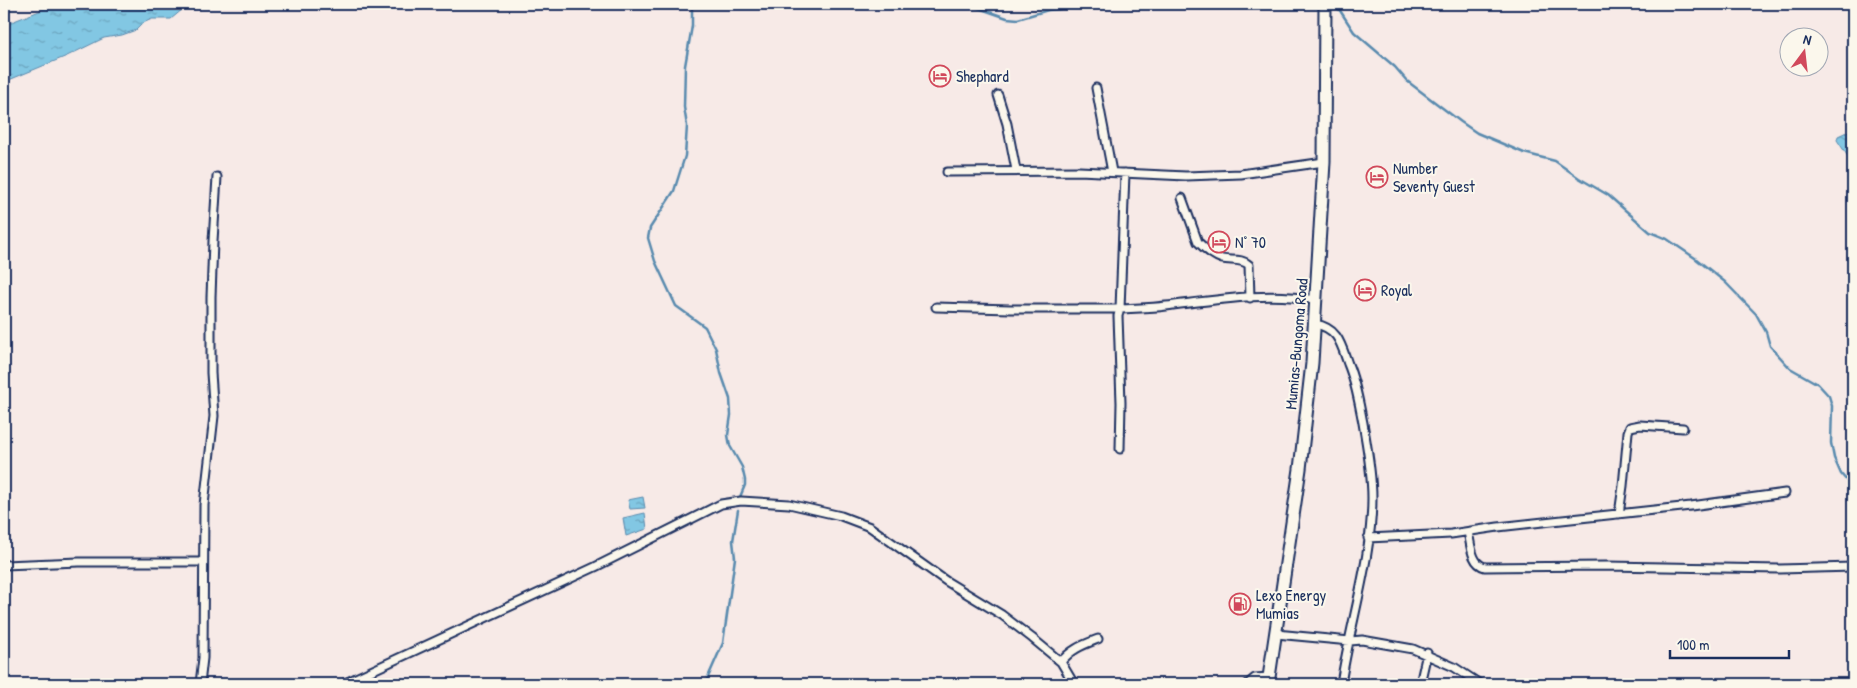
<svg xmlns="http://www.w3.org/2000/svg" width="1857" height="688" font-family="'Patrick Hand',sans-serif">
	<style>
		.water { fill: url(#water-ripples); stroke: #598aae }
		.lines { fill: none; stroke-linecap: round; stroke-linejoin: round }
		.stream { stroke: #598aae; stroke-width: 2.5 }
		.minor-casing { stroke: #1b2f5e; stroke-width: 11 }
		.trunk-casing { stroke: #1b2f5e; stroke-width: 15 }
		.minor { stroke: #fbf7ec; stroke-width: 7 }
		.trunk { stroke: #fbf7ec; stroke-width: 11 }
		.labels { text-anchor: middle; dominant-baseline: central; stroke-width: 4; stroke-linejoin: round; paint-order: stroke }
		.poi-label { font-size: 16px; fill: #1b2f5e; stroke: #fbf7ec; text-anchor: start }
		.street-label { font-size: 16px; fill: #1b2f5e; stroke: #fbf7ec }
	</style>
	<defs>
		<pattern id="water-ripples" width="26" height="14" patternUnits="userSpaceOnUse" patternTransform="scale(1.25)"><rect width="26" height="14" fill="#82c7e3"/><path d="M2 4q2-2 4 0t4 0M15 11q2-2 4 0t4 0" fill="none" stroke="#6aa2bb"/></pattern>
	</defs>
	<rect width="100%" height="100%" fill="#f7eae7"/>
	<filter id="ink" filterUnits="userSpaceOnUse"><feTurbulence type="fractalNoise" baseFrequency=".02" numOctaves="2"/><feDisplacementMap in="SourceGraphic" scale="10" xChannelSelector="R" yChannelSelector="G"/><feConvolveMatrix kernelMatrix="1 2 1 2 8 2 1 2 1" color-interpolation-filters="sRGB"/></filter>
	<g filter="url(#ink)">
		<path class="water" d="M 57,4 L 189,4 L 171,19 L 152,19 L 143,23 L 136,30 L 122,35 L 104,38 L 67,56 L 4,82 L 4,25 Z
			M 1853,129 L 1853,164 L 1837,140 L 1838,136 Z
			M 643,497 L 645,508 L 630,509 L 628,500 Z
			M 645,513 L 647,529 L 626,536 L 623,518 Z"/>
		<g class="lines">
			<path class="stream" d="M 692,4 L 692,26 L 685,66 L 684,107 L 687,126 L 685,156 L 674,191 L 650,228 L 648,238 L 655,261 L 676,306 L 705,327 L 716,349 L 721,373 L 730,399 L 731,415 L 728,435 L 730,446 L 742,467 L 745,480 L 745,485 L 740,497
				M 967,4 L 1007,18 L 1018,19 L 1048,10 L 1081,7 L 1089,4
				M 1130,4 L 1133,4
				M 1310,4 L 1313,5
				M 1336,7 L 1339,9 L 1354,32 L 1395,67 L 1407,81 L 1461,122 L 1477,133 L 1496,141 L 1524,153 L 1555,161 L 1579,178 L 1608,195 L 1650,232 L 1667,239 L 1695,258 L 1725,282 L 1756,314 L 1766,332 L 1770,346 L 1790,368 L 1818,384 L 1829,396 L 1832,406 L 1831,443 L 1834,458 L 1841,474 L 1853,488
				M 705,684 L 723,643 L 735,558 L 733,541 L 738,510"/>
			<g class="minor-casing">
				<path id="minor" d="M 1096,88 L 1112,172
					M 998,95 L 1007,124 L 1016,170
					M 947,172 L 1079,171 L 1186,176 L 1241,174 L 1324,162
					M 1125,173 L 1120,309 C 1135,308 1151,308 1166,306 C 1216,300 1267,291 1316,300
					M 1182,198 L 1198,242 C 1205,249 1213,256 1222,259 C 1231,261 1242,258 1249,265 L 1250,298
					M 936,307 L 1011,309 L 1120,309 L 1118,316 L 1121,403 L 1120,449
					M 1315,324 C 1338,328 1341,344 1348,364 C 1356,383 1359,403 1363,423 C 1367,447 1372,472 1372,498 C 1372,558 1350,624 1341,684
					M 1619,514 L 1623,486 L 1628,432 L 1630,427 L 1640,425 L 1683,428
					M 1468,532 C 1471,544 1471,564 1485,567 L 1607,566 L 1780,569 L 1853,567
					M 1368,538 L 1451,534 L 1498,527 L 1691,506 L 1785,493
					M 4,565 L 79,562 L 203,562
					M 1276,634 L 1350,641 L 1362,640 L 1413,649 L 1454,667 L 1480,684
					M 1061,662 C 1071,649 1083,645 1098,639
					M 200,684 L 203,658 L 204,505 L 214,416 L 211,373 L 211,297 L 213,241 L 217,177
					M 343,684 L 595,567 L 721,504 L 741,501 L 789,504 L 841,516 L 870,527 L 946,581 L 1002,615 L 1032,638 L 1061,662 L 1074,684
					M 1248,684 L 1255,678 L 1269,677
					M 1420,684 L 1427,653"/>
			</g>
			<g class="trunk-casing">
				<path id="trunk" d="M 1268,684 L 1300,469 L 1312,363 L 1324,162 L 1325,4"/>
			</g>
			<use href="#minor" class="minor"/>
			<use href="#trunk" class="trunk"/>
		</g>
	</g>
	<defs>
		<g id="hotel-ring" transform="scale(1.125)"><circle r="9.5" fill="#fbf7ec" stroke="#d1495b" stroke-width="1.5"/><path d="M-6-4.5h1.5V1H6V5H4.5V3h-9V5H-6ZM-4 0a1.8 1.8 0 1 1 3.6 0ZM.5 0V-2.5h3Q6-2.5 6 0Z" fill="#d1495b"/></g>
		<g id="fuel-ring" transform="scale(1.125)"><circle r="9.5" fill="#fbf7ec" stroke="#d1495b" stroke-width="1.5"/><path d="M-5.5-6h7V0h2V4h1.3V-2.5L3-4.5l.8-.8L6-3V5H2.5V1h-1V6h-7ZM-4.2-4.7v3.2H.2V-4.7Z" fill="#d1495b"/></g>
	</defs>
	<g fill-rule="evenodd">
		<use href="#hotel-ring" x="940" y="76"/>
		<use href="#hotel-ring" x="1377" y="177"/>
		<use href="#hotel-ring" x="1219" y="242"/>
		<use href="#hotel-ring" x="1365" y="290"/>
		<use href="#fuel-ring" x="1240" y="604"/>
	</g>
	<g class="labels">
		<g class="poi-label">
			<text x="956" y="76">Shephard</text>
			<text x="1393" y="168">Number<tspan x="1393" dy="18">Seventy Guest</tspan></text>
			<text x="1235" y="242">N° 70</text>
			<text x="1381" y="290">Royal</text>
			<text x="1256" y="595">Lexo Energy<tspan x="1256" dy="18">Mumias</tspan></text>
		</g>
		<g class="street-label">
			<text transform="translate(1296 344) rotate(-85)">Mumias-Bungoma Road</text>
		</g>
	</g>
	<rect width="1857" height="688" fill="none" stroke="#fbf7ec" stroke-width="20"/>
	<rect x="10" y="10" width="1837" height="668" fill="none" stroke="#1b2f5e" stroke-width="2" filter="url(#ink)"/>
	<g transform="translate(1804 52) rotate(15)"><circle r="24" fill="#fbf7ec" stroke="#a1a7b3"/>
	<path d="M0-4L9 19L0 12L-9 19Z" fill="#d1495b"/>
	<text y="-8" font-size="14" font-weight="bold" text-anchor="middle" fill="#1b2f5e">N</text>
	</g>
	<path d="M1670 650v8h119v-8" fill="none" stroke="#1b2f5e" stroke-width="2.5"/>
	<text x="1677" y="650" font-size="15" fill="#1b2f5e" stroke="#fbf7ec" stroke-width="4" paint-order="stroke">100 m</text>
</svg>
